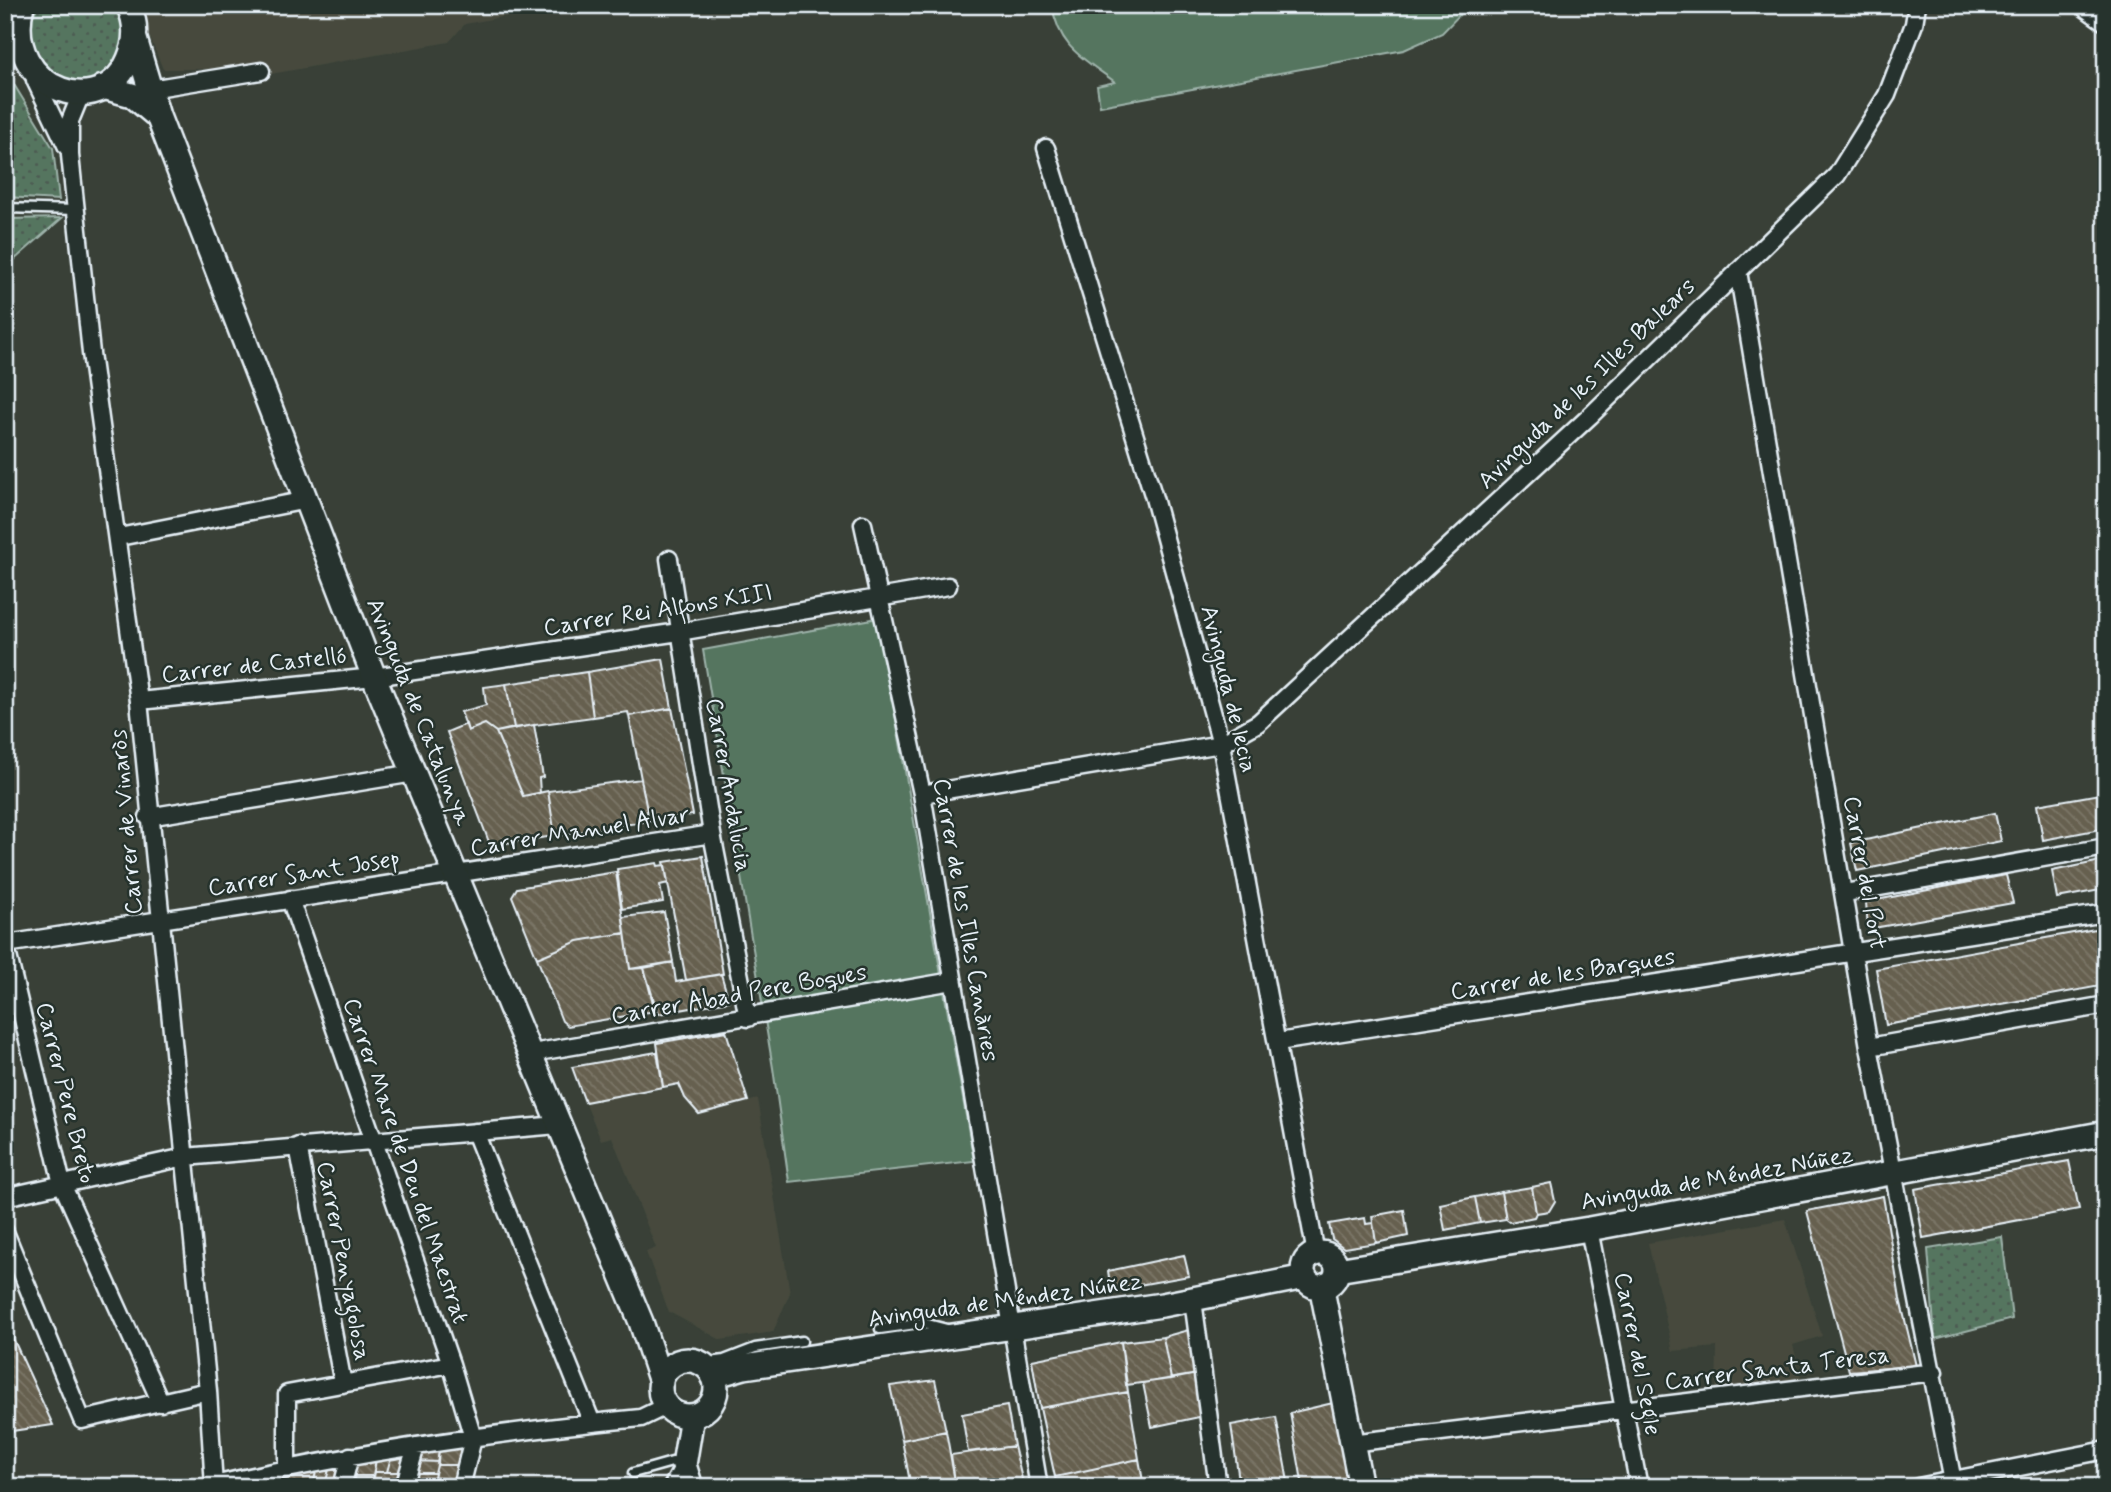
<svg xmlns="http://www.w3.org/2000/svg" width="2111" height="1492" font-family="Mynerve,sans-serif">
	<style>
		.built { fill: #464a3e }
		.grass { fill: url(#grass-dots); stroke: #9eb3ab; stroke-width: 2 }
		.pitch { fill: #55755e; stroke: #9eb3ab; stroke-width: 2 }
		.building { fill: url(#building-back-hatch); stroke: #e8f1f8; stroke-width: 2 }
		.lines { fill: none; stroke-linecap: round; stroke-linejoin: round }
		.lane-casing { stroke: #e8f1f8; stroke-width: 13 }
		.street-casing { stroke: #e8f1f8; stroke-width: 21 }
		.secondary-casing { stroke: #e8f1f8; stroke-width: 28 }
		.lane { stroke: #26332d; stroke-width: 8 }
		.street { stroke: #26332d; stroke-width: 16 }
		.secondary { stroke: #26332d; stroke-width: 23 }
		.labels { text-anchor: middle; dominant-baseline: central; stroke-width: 5; stroke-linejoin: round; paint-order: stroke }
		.street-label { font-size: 24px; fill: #e8f1f8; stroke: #26332d }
	</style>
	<defs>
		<pattern id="grass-dots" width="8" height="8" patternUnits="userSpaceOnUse" patternTransform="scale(1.75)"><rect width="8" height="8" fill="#55755e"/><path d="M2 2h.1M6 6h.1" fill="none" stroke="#4d5c53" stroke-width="1.8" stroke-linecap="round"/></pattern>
		<pattern id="building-back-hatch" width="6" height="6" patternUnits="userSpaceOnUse" patternTransform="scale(1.75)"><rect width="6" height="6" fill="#66604f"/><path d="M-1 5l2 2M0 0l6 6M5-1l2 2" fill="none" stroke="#7c7769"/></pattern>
	</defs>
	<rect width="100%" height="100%" fill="#394037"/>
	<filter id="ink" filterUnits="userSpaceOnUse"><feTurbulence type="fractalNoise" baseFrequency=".0143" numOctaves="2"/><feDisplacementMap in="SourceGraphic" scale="14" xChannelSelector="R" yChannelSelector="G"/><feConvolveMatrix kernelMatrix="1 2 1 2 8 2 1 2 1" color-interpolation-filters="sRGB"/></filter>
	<g filter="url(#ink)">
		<path class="built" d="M 136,5 L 565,5 L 465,24 L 449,42 L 260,76 L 242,69 L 163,69 Z
			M 679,1086 L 699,1114 L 758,1099 L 790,1293 L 773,1332 L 721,1340 L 669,1312 L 646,1252 L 656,1248 L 612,1137 L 601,1140 L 585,1102 Z
			M 1785,1219 L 1822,1336 L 1793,1345 L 1803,1385 L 1716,1396 L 1717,1347 L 1673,1351 L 1648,1243 Z"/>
		<path class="grass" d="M 38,5 L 114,5 C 135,38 114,87 71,83 C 61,82 50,74 41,69 L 28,26 Z
			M 5,70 L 53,148 L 59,200 L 5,197 Z
			M 62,218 L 5,268 L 5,219 Z
			M 2002,1237 L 2012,1319 L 1935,1339 L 1928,1249 Z"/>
		<path class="pitch" d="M 1052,5 L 1469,5 L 1442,33 L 1404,50 L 1100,106 L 1097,86 L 1115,82 C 1083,58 1059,48 1052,5 Z
			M 878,618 L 974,1161 L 789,1182 L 773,1068 L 703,650 Z"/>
		<path class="building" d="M 663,659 L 672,708 L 629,716 L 628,712 L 593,717 L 587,672 Z
			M 587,672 L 593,717 L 514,728 L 506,684 Z
			M 506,684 L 514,728 L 496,732 L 485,724 L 468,731 L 461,712 L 486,705 L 484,687 Z
			M 672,708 L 693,815 L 649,821 L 629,716 Z
			M 466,724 L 468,731 L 485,724 L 496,732 L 523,796 L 548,791 L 555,836 L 499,844 L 489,842 L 447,732 Z
			M 534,725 L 543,777 L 539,778 L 540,793 L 523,796 L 496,732 Z
			M 641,779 L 649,821 L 555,836 L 548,791 Z
			M 2106,793 L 2106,828 L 2043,840 L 2037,805 Z
			M 1995,813 L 2001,841 L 1857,871 L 1851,843 Z
			M 703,856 L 723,974 L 686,980 L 664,862 Z
			M 2106,860 L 2106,889 L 2057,898 L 2052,871 Z
			M 657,863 L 658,866 L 665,865 L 668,883 L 660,885 L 663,902 L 622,909 L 617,869 Z
			M 616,872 L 625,933 L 578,941 L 537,958 L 512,896 L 517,888 Z
			M 2006,875 L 2013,903 L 1868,929 L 1866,902 Z
			M 664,912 L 673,962 L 630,969 L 623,917 Z
			M 2106,927 L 2106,985 L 1886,1025 L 1876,969 Z
			M 625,933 L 630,969 L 644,968 L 655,1011 L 568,1026 L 562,1021 L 537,958 L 578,941 Z
			M 673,962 L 676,982 L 721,974 L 729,1001 L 658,1014 L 644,968 Z
			M 726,1031 L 748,1101 L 699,1114 L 685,1098 L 679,1084 L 663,1087 L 657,1043 Z
			M 657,1052 L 663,1087 L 585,1102 L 572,1067 Z
			M 2069,1161 L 2079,1209 L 1923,1238 L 1915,1189 Z
			M 1551,1183 L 1555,1201 L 1549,1211 L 1536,1213 L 1532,1187 Z
			M 1532,1187 L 1536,1213 L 1534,1217 L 1510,1222 L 1506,1219 L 1501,1192 Z
			M 1501,1192 L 1506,1219 L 1480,1223 L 1475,1197 Z
			M 1883,1196 L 1900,1299 L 1916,1366 L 1849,1371 L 1807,1211 Z
			M 1475,1197 L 1480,1223 L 1445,1230 L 1440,1204 Z
			M 1404,1210 L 1408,1236 L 1376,1243 L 1372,1216 Z
			M 1365,1218 L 1366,1224 L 1373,1223 L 1376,1243 L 1344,1248 L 1332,1239 L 1329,1224 Z
			M 1184,1255 L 1189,1276 L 1111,1290 L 1108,1271 Z
			M 5,1321 L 53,1425 L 5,1432 Z
			M 1192,1329 L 1198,1374 L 1171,1379 L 1163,1337 Z
			M 1163,1337 L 1171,1379 L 1126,1385 L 1121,1342 Z
			M 1121,1342 L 1128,1392 L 1040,1408 L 1032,1360 Z
			M 1198,1374 L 1204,1416 L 1152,1427 L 1143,1383 Z
			M 935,1380 L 946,1431 L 902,1440 L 890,1386 Z
			M 1128,1392 L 1139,1459 L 1055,1477 L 1040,1408 Z
			M 1333,1403 L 1348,1487 L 1303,1487 L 1290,1413 Z
			M 1007,1406 L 1014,1446 L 968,1452 L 962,1414 Z
			M 1276,1417 L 1289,1487 L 1240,1487 L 1231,1425 Z
			M 946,1431 L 956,1487 L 911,1487 L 902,1440 Z
			M 466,1446 L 461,1465 L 437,1465 L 439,1449 Z
			M 1014,1446 L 1023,1483 L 1002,1487 L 956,1487 L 951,1455 Z
			M 439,1449 L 438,1462 L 414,1461 L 416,1452 Z
			M 405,1454 L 400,1472 L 387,1472 L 391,1457 Z
			M 391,1457 L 387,1472 L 374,1472 L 376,1459 Z
			M 376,1459 L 373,1476 L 352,1476 L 355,1464 Z
			M 1139,1459 L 1144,1487 L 1057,1487 L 1055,1477 Z
			M 414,1461 L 438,1462 L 435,1473 L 411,1473 Z
			M 437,1465 L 461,1465 L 457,1480 L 434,1478 Z
			M 342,1466 L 337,1487 L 325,1486 L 329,1469 Z
			M 329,1469 L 325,1486 L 313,1484 L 316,1472 Z
			M 316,1472 L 313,1487 L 283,1487 L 282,1479 Z
			M 374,1472 L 400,1472 L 397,1485 L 371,1486 Z
			M 411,1473 L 435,1473 L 434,1478 L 457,1480 L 455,1487 L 407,1487 Z
			M 352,1476 L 373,1476 L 370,1487 L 349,1487 Z"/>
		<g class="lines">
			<g class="lane-casing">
				<path id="lane" d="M 5,208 L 76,210
					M 880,1329 L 924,1323 L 947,1329
					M 702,1363 L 724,1360 L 755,1348 L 802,1341
					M 633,1473 L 672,1462 L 681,1464"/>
			</g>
			<g class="street-casing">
				<path id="street" d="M 2081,5 L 2106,23
					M 35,80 L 67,147
					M 150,89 L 261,71
					M 81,94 L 70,121 L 70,155 L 91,353 L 139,701 L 208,1391 L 214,1487
					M 1046,148 L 1154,498 L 1221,744 L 1316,1254
					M 1738,271 L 1869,1047 L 1954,1487
					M 863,524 L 922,794 L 1039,1487
					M 119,537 L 307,500
					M 669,559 L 712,834 L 748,1018
					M 139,701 L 374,677 L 679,632 L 948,586
					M 922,794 L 1221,744 L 1258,723 L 1590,416 L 1837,175 L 1887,95 L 1914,24 L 1917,5
					M 148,817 L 414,773
					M 1845,893 L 2106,847
					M 290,899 L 451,1364 L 473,1438 L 461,1487
					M 5,943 L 62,1184 L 161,1403
					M 6,944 L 712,834
					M 1278,1042 L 2106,913
					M 1869,1047 L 2106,1005
					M 532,1053 L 953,981
					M 475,1132 L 592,1423
					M 298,1146 L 343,1384
					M 5,1197 L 185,1157 L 558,1125
					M 1589,1229 L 1639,1487
					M 5,1232 L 82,1420 L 208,1391
					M 1193,1300 L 1218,1487
					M 1351,1443 L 1934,1372
					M 287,1468 L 287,1394 L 451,1364
					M 214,1485 C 354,1452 497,1432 641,1418 L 666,1406
					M 342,1487 L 350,1456
					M 404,1487 L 416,1446
					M 672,1487 L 684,1465
					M 1918,1487 L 2106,1450"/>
			</g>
			<g class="secondary-casing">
				<path id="secondary" d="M 22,5 C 0,92 112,130 133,47 C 136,33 135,18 128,5
					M 135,39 L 158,116 L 374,677 L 641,1322 L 661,1382
					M 103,87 L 132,95 L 157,116
					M1303 1270a17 17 0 1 1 34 0a17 17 0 1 1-34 0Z
					M 1337,1270 L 1589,1229 L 2106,1133
					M 1326,1285 L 1323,1295 L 1361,1487
					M660 1388a28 28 0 1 1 56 0a28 28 0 1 1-56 0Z
					M 713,1376 L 744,1367 L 1162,1305 L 1305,1277
					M 691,1487 L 684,1465 L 692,1416"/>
			</g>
			<use href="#lane" class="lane"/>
			<use href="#street" class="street"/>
			<use href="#secondary" class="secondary"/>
		</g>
	</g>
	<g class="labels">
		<g class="street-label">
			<text transform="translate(1587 384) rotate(-44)">Avinguda de les Illes Balears</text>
			<text transform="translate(658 611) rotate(-9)">Carrer Rei Alfons XIII</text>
			<text transform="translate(254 666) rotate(-6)">Carrer de Castelló</text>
			<text transform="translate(1228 689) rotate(76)">Avinguda de lecia</text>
			<text transform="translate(418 712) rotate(68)">Avinguda de Catalunya</text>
			<text transform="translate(728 785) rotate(80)">Carrer Andalucia</text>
			<text transform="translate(127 822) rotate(-95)">Carrer de Vinaròs</text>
			<text transform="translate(580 832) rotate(-9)">Carrer Manuel Alvar</text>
			<text transform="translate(1864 873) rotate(80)">Carrer del Port</text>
			<text transform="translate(304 874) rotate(-9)">Carrer Sant Josep</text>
			<text transform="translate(965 920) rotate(80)">Carrer de les Illes Canàries</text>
			<text transform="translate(1563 975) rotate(-9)">Carrer de les Barques</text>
			<text transform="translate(739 995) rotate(-10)">Carrer Abad Pere Boques</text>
			<text transform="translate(65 1093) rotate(76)">Carrer Pere Breto</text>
			<text transform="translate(405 1161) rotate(71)">Carrer Mare de Deu del Maestrat</text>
			<text transform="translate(1717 1179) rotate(-10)">Avinguda de Méndez Núñez</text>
			<text transform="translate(343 1261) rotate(79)">Carrer Penyagolosa</text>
			<text transform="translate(1005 1301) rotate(-8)">Avinguda de Méndez Núñez</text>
			<text transform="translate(1637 1354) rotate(79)">Carrer del Segle</text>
			<text transform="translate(1777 1369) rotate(-7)">Carrer Santa Teresa</text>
		</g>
	</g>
	<rect width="2111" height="1492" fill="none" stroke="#26332d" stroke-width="28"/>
	<rect x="14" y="14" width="2083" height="1464" fill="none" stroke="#e8f1f8" stroke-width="2.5" filter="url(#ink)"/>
</svg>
